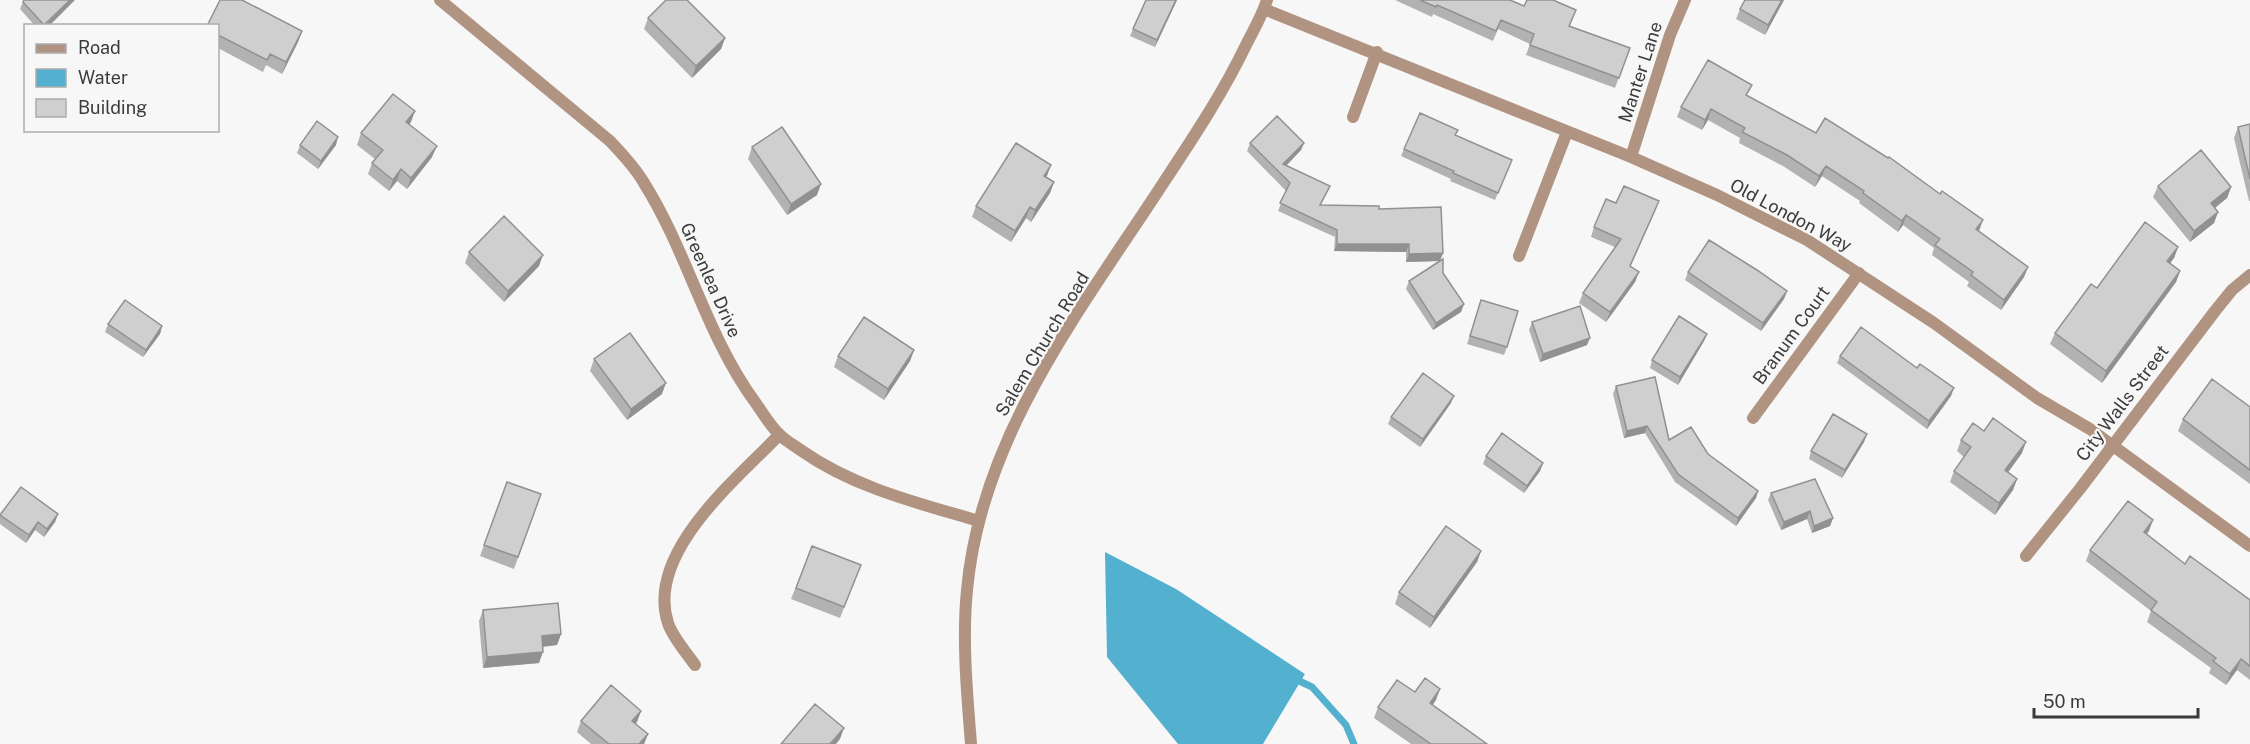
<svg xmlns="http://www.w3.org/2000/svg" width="2250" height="744" font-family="'Public Sans',sans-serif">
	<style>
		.water { fill: #53b1cf }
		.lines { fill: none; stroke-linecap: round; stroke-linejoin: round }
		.stream { stroke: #53b1cf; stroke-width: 7 }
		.minor { stroke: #b19381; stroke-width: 12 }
		.wall { fill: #b3b2b3 }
		.shaded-wall { fill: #929192 }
		.building { fill: #d0cfd0; stroke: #929192; stroke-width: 1.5 }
		.labels { text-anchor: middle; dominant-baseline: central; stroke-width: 4.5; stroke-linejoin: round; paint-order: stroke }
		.street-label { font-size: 18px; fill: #3b3b3c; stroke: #f7f7f8 }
	</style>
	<rect width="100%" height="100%" fill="#f7f7f8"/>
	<path class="water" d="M 1105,552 L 1176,589 L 1305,674 L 1263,744 L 1178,744 L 1107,657 Z"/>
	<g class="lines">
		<path class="stream" d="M 1295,679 L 1312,687 L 1346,725 L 1354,744"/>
		<path class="minor" d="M 440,0 L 610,141 C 622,154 635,167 644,183 C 688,253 706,335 755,402 C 763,413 770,426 780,435 C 786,441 795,446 802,451 C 855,488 918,503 979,521
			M 1264,9 L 1631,157 L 1717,195 L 1807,240 L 1934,323 L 2037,398 L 2090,429 L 2250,546
			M 1353,117 L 1377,52
			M 1631,157 L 1670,35 L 1685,0
			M 1519,256 L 1567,132
			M 1753,418 L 1859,273
			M 2026,556 L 2079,490 L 2215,311 L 2232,290 L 2250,275
			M 695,665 C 686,652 673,638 668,623 C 645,553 737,479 779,435
			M 971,744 C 967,693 962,640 967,590 C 981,435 1082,308 1164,182 C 1193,138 1223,93 1246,45 C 1253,31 1262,16 1267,0"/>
	</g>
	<path class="wall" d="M 1177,0 L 1155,47 L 1130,36 L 1133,29 Z
		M 1395,0 L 1510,0 L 1524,6 L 1576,10 L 1570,26 L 1630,48 L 1615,88 L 1526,55 L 1530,44 L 1498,29 L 1493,41 L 1433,14 L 1432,17 Z
		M 1745,0 L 1784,0 L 1765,35 L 1736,19 L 1740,9 Z
		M 23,2 L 49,26 L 35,26 L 20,9 Z
		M 648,18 L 725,38 L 721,49 L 692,78 L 644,29 Z
		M 218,26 L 302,31 L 298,42 L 282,74 L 266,65 L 263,72 L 218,48 Z
		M 1748,96 L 1978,231 L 2028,267 L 2024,277 L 2001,310 L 1967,286 L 1969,282 L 1932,255 L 1934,248 L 1903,225 L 1898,232 L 1859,203 L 1860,201 L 1822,176 L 1815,187 L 1783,166 L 1739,143 L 1740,138 L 1708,120 L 1702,130 L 1677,117 L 1681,107 Z
		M 415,111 L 409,125 L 432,157 L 407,189 L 397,181 L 389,191 L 368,174 L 372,163 L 375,159 L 357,145 L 361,133 Z
		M 2250,124 L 2250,201 L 2249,201 L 2234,138 L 2238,127 Z
		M 1455,135 L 1512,160 L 1495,200 L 1450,181 L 1451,179 L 1401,156 L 1404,149 Z
		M 1250,143 L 1304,143 L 1301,150 L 1286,166 L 1330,186 L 1321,205 L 1379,209 L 1443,253 L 1440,260 L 1443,273 L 1464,304 L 1461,312 L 1433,330 L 1406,289 L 1409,281 L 1439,261 L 1406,262 L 1406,252 L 1334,251 L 1335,237 L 1278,211 L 1286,191 L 1247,151 Z
		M 300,145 L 336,145 L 318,169 L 297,153 Z
		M 752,147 L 817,195 L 787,215 L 748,159 Z
		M 1047,177 L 1054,182 L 1050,193 L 1031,222 L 1026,218 L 1011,242 L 972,217 L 976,206 Z
		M 2158,186 L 2231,187 L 2227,198 L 2215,208 L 2218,212 L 2214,223 L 2190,242 L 2153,197 Z
		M 1616,203 L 1655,211 L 1630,266 L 1639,272 L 1635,282 L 1606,322 L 1579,303 L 1583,293 L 1615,247 L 1591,237 L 1594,227 Z
		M 2178,247 L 2174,258 L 2170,263 L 2180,271 L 2176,282 L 2102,383 L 2050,344 L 2055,333 L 2097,288 Z
		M 469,252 L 539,266 L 504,302 L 465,263 Z
		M 1688,272 L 1787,291 L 1784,299 L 1761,331 L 1685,280 Z
		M 1481,300 L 1507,347 L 1504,355 L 1467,344 Z
		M 1532,322 L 1587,345 L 1540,362 L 1529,330 Z
		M 108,324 L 162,326 L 160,334 L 143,357 L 105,332 Z
		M 1707,334 L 1704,341 L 1678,385 L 1650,368 L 1652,360 Z
		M 914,350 L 910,361 L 884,400 L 834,367 L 838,356 Z
		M 1840,356 L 1951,396 L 1927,429 L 1837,363 Z
		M 594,359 L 662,394 L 627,420 L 590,371 Z
		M 1616,386 L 1669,440 L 1708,454 L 1758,491 L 1756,498 L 1736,526 L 1675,482 L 1645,433 L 1624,438 L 1613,394 Z
		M 1451,403 L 1420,447 L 1388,424 L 1391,417 Z
		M 2250,407 L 2250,484 L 2178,431 L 2183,419 Z
		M 1984,431 L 2022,453 L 2008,472 L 2017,479 L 2013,490 L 1995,515 L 1950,482 L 1954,471 L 1964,457 L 1957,451 L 1961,440 Z
		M 1867,434 L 1864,442 L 1842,478 L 1809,459 L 1811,451 Z
		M 1486,456 L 1543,463 L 1540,471 L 1524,493 L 1483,464 Z
		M 507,482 L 541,494 L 514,569 L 480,556 Z
		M 1771,493 L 1833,518 L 1830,526 L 1812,533 L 1807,519 L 1781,530 L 1768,500 Z
		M 58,514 L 55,522 L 44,537 L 35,530 L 26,543 L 0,524 L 0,515 Z
		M 2149,531 L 2146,534 L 2185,564 L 2250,600 L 2250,680 L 2237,670 L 2226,685 L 2209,673 L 2211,668 L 2147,622 L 2151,611 L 2086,561 L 2090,550 Z
		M 812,546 L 861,565 L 840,618 L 791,599 Z
		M 1481,551 L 1477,562 L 1430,628 L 1395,604 L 1399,592 Z
		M 483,610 L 561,634 L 557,645 L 543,647 L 539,663 L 483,668 L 479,621 Z
		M 1415,692 L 1436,700 L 1432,705 L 1487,744 L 1411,744 L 1374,718 L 1378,707 Z
		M 641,711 L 636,724 L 648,734 L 644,744 L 591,744 L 577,732 L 581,721 Z"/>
	<path class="shaded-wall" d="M 70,0 L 75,0 L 49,26 L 44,26 Z
		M 1176,0 L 1177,0 L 1155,47 L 1157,40 Z
		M 1782,0 L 1784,0 L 1765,35 L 1768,25 Z
		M 302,31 L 298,42 L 282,74 L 286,62 Z
		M 725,38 L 721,49 L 692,78 L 696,66 Z
		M 1711,109 L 1708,120 L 1702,130 L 1705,120 Z
		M 415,111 L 411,122 L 402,134 L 406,122 Z
		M 338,137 L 336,145 L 318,169 L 321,161 Z
		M 1304,143 L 1301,150 L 1280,172 L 1283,164 Z
		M 437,146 L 432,157 L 407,189 L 411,178 Z
		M 1051,165 L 1047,176 L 1040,187 L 1044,176 Z
		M 1826,166 L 1822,176 L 1815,187 L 1819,176 Z
		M 401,169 L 397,181 L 389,191 L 393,180 Z
		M 1054,182 L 1050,193 L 1031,222 L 1035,210 Z
		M 821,184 L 817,195 L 787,215 L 791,204 Z
		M 2231,187 L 2227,198 L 2207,214 L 2211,203 Z
		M 1659,201 L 1655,211 L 1626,276 L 1630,266 Z
		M 1030,207 L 1026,218 L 1011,242 L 1015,231 Z
		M 2218,212 L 2214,223 L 2190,242 L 2194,231 Z
		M 1906,215 L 1903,225 L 1898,232 L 1902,221 Z
		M 1983,220 L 1979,231 L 1972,240 L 1976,229 Z
		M 1337,244 L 1409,244 L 1406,252 L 1334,251 Z
		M 2178,247 L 2174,258 L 2163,273 L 2167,261 Z
		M 1443,253 L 1440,261 L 1406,262 L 1409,254 Z
		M 543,255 L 539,266 L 504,302 L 508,291 Z
		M 2028,267 L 2024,277 L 2001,310 L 2004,300 Z
		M 2180,271 L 2176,282 L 2102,383 L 2106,371 Z
		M 1639,272 L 1635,282 L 1606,322 L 1610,312 Z
		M 1787,291 L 1784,299 L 1761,331 L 1763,323 Z
		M 1464,304 L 1461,312 L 1433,330 L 1436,323 Z
		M 162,326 L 160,334 L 143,357 L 146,350 Z
		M 1707,334 L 1704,341 L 1678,385 L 1680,377 Z
		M 1590,338 L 1587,345 L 1540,362 L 1543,354 Z
		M 914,350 L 910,361 L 884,400 L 888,389 Z
		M 666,383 L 662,394 L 627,420 L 631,409 Z
		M 1954,388 L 1951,396 L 1927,429 L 1929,421 Z
		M 1454,396 L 1451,403 L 1420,447 L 1423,439 Z
		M 1647,426 L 1645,433 L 1624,438 L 1627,431 Z
		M 1867,434 L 1864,442 L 1842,478 L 1845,470 Z
		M 2026,442 L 2022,453 L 2001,482 L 2005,470 Z
		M 1543,463 L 1540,471 L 1524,493 L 1527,486 Z
		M 2017,479 L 2013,490 L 1995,515 L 1999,503 Z
		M 1758,491 L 1756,498 L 1736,526 L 1738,518 Z
		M 1810,511 L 1807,519 L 1781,530 L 1784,522 Z
		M 58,514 L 55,522 L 44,537 L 47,529 Z
		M 1833,518 L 1830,526 L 1812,533 L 1814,526 Z
		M 2153,520 L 2149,531 L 2140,543 L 2144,532 Z
		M 38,522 L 35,530 L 26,543 L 29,535 Z
		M 1481,551 L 1477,562 L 1430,628 L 1434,617 Z
		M 561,634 L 557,645 L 538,647 L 542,636 Z
		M 543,652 L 539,663 L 483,668 L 487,657 Z
		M 2241,659 L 2237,670 L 2226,685 L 2230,674 Z
		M 1440,689 L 1436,700 L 1426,715 L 1430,703 Z
		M 641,711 L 637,722 L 628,732 L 632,721 Z
		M 844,728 L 840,739 L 836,744 L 830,744 Z
		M 648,734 L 644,744 L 639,744 Z"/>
	<path class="building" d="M 24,0 L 70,0 L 44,25 L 23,2 Z
		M 220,0 L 242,0 L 302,31 L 286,62 L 270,54 L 267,60 L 218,35 L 218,26 L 207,26 Z
		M 666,0 L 687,0 L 725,38 L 696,66 L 648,18 Z
		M 1146,0 L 1176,0 L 1157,40 L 1133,29 Z
		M 1420,0 L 1510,0 L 1524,6 L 1527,0 L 1553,0 L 1576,10 L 1569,26 L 1630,48 L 1619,78 L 1530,45 L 1534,34 L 1501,20 L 1496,31 L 1437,5 L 1436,7 Z
		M 1745,0 L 1782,0 L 1768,25 L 1740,9 Z
		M 1708,60 L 1752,85 L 1746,95 L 1816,133 L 1825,118 L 1888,158 L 1889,157 L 1940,194 L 1942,191 L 1983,220 L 1976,229 L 2028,267 L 2004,300 L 1971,275 L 1973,272 L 1935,245 L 1940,239 L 1906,215 L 1902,221 L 1863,193 L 1864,191 L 1826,166 L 1819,176 L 1787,155 L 1742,132 L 1745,128 L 1711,109 L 1705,120 L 1681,107 Z
		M 393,94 L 415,111 L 406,122 L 437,146 L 411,178 L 401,169 L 393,180 L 372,163 L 383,150 L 361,133 Z
		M 1420,113 L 1458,130 L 1455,135 L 1512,160 L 1498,193 L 1453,173 L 1454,171 L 1404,149 Z
		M 1277,116 L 1304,143 L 1283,164 L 1330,186 L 1320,205 L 1379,206 L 1379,209 L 1441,207 L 1443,253 L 1409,254 L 1409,244 L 1337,244 L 1337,230 L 1280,203 L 1290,183 L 1250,143 Z
		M 317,121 L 338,137 L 321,161 L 300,145 Z
		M 2250,124 L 2250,179 L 2238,127 Z
		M 782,127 L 821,184 L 791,204 L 752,147 Z
		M 1016,143 L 1051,165 L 1044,176 L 1054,182 L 1035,210 L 1030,207 L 1015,231 L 976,206 Z
		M 2201,150 L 2231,187 L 2211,203 L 2218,212 L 2194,231 L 2158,186 Z
		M 1624,186 L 1659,201 L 1630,266 L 1639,272 L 1610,312 L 1583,293 L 1621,239 L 1594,227 L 1606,199 L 1616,203 Z
		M 504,216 L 543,255 L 508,291 L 469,252 Z
		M 2145,222 L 2178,247 L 2167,261 L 2180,271 L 2106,371 L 2055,333 L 2091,284 L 2097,288 Z
		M 1709,240 L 1757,270 L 1787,291 L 1763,323 L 1688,272 Z
		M 1443,259 L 1443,273 L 1464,304 L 1436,323 L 1409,281 Z
		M 125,300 L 162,326 L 146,350 L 108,324 Z
		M 1481,300 L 1518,311 L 1507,347 L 1470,336 Z
		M 1580,306 L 1590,338 L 1543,354 L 1532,322 Z
		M 1679,316 L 1707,334 L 1680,377 L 1652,360 Z
		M 864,317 L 914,350 L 888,389 L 838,356 Z
		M 1861,327 L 1917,368 L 1920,364 L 1954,388 L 1929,421 L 1840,356 Z
		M 630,333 L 666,383 L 631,409 L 594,359 Z
		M 1423,373 L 1454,396 L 1423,439 L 1391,417 Z
		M 1655,377 L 1669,440 L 1691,427 L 1708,454 L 1758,491 L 1738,518 L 1678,474 L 1647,426 L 1627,431 L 1616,386 Z
		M 2212,379 L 2250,407 L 2250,470 L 2183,419 Z
		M 1833,414 L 1867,434 L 1845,470 L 1811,451 Z
		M 1993,418 L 2026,442 L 2005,470 L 2017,479 L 1999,503 L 1954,471 L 1971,447 L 1961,440 L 1973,423 L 1984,431 Z
		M 1502,433 L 1543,463 L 1527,486 L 1486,456 Z
		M 1815,479 L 1833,518 L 1814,526 L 1810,511 L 1784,522 L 1771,493 Z
		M 507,482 L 541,494 L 518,557 L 484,545 Z
		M 21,487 L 58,514 L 47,529 L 38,522 L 29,535 L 0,515 Z
		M 2128,501 L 2153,520 L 2144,532 L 2185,564 L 2190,556 L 2250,600 L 2250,666 L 2241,659 L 2230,674 L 2213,661 L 2216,658 L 2151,610 L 2157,602 L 2090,550 Z
		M 1446,526 L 1481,551 L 1434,617 L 1399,592 Z
		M 812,546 L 861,565 L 844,607 L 796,588 Z
		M 558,603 L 561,634 L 542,636 L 543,652 L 487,657 L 483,610 Z
		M 1425,678 L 1440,689 L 1430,703 L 1487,744 L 1431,744 L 1378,707 L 1397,680 L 1415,692 Z
		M 611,685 L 641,711 L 632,721 L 648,734 L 639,744 L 609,744 L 581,721 Z
		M 815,704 L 844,728 L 830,744 L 781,744 Z"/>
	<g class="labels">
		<g class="street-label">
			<text transform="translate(1640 72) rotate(-72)">Manter Lane</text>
			<text transform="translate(1791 215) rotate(28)">Old London Way</text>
			<text transform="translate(711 280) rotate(66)">Greenlea Drive</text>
			<text transform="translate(1791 335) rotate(-54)">Branum Court</text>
			<text transform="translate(1042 344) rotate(-59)">Salem Church Road</text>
			<text transform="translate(2122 403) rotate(-53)">City Walls Street</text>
		</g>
	</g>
	<rect x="24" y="24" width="195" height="108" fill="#f7f7f8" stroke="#acacad" stroke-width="1.5"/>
	<rect x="36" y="44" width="30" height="9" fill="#b19381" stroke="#acacad" stroke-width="1.5"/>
	<text x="78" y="54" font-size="18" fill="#3b3b3c">Road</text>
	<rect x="36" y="69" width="30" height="18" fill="#53b1cf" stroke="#acacad" stroke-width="1.5"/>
	<text x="78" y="84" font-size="18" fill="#3b3b3c">Water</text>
	<rect x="36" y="99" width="30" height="18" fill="#d0cfd0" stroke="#acacad" stroke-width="1.5"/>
	<text x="78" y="114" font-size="18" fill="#3b3b3c">Building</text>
	<path d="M2034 708v9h164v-9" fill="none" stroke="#3b3b3c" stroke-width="3"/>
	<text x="2043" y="708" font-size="18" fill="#3b3b3c" stroke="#f7f7f8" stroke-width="4.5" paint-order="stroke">50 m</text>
</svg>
